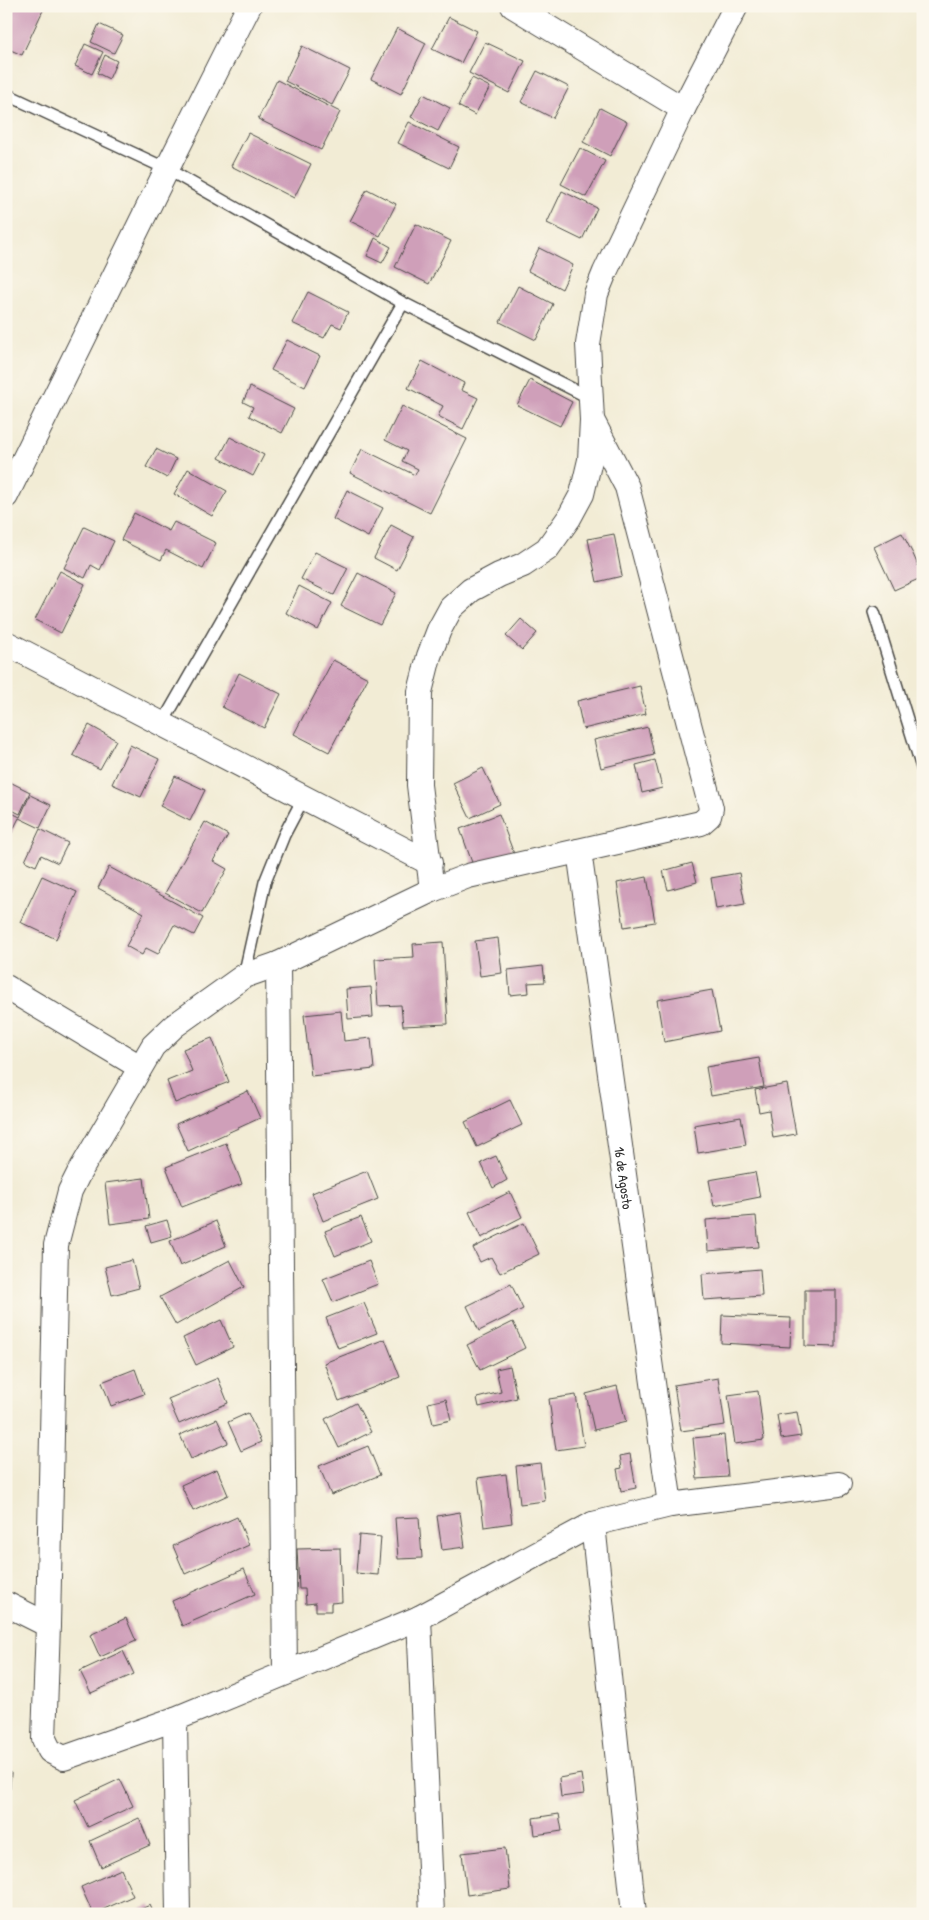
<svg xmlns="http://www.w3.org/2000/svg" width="929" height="1920" font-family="'Patrick Hand',sans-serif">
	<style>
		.building { fill: #cf9fb9 }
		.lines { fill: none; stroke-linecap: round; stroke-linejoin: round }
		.service-casing { stroke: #494844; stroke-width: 14 }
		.minor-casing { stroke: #494844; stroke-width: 26 }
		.service { stroke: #fff; stroke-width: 11 }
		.minor { stroke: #fff; stroke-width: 24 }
		.labels { text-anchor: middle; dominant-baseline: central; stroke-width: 5; stroke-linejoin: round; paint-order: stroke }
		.street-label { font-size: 14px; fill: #2b2b2b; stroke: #fbf7ec }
	</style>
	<rect width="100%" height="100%" fill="#fbf7ec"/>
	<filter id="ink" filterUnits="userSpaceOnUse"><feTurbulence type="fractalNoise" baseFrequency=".02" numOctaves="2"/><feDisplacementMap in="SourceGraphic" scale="10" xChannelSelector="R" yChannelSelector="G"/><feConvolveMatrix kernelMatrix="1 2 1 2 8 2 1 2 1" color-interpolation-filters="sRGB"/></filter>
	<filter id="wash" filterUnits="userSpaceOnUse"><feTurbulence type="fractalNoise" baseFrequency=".0096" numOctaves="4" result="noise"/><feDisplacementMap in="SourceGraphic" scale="20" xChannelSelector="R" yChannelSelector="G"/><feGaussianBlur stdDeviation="1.12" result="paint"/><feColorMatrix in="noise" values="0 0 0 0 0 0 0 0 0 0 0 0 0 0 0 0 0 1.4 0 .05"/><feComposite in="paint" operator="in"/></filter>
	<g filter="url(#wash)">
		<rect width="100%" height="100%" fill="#f2ecd5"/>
		<g id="blocks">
			<path class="building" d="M 6,6 L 45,6 L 22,55 L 6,48 Z
				M 449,17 L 477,31 L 461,63 L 432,49 Z
				M 99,24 L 123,35 L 114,53 L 91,42 Z
				M 397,28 L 426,43 L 401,94 L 371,79 Z
				M 485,42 L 525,61 L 509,93 L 469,73 Z
				M 85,44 L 103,52 L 92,74 L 75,66 Z
				M 302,46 L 350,70 L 332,105 L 285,81 Z
				M 105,55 L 117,61 L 109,79 L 97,73 Z
				M 537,71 L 569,87 L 553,118 L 521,102 Z
				M 472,78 L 490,87 L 475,115 L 458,106 Z
				M 277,80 L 340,112 L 321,150 L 258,119 Z
				M 423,94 L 450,108 L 438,131 L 411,117 Z
				M 600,108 L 627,122 L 610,156 L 583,142 Z
				M 409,122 L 459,147 L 449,168 L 398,143 Z
				M 248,133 L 311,164 L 294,198 L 231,166 Z
				M 580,148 L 605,161 L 586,197 L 561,184 Z
				M 367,189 L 396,204 L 380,236 L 350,221 Z
				M 562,191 L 597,208 L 582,240 L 547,223 Z
				M 416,224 L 451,241 L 429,284 L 395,267 Z
				M 375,238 L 391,247 L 382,263 L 367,256 Z
				M 539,248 L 573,265 L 562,289 L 528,271 Z
				M 518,286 L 553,304 L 536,340 L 500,322 Z
				M 308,292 L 348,312 L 341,328 L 332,324 L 324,338 L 292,323 Z
				M 287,340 L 320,356 L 305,387 L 271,370 Z
				M 422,361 L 464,383 L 461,390 L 478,398 L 463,429 L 438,416 L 443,406 L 408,388 Z
				M 530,380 L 572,402 L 560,426 L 517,405 Z
				M 250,387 L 294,409 L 282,433 L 249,416 L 253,407 L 243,402 Z
				M 402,406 L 467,439 L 430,513 L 350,473 L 362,449 L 415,475 L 418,469 L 402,461 L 407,451 L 385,440 Z
				M 230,437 L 264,455 L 253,476 L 219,458 Z
				M 156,449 L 176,459 L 167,478 L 146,467 Z
				M 188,469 L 227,491 L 212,516 L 174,494 Z
				M 347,490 L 383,508 L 368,537 L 333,519 Z
				M 134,513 L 169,531 L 174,522 L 216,543 L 203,569 L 166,550 L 161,560 L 121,540 Z
				M 391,525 L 414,537 L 397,570 L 374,558 Z
				M 84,527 L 114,541 L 100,570 L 91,565 L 85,578 L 64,568 Z
				M 902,533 L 913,554 L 923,577 L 894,590 L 874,547 Z
				M 614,534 L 622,576 L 597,582 L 588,539 Z
				M 315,552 L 348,568 L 334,595 L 301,579 Z
				M 60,571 L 85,584 L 61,633 L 35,620 Z
				M 358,573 L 396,593 L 380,625 L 341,606 Z
				M 299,586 L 332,603 L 318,630 L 286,613 Z
				M 521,619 L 537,633 L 522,650 L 506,636 Z
				M 333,660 L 368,678 L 329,752 L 294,734 Z
				M 239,673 L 281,694 L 264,728 L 222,707 Z
				M 640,686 L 646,714 L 583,729 L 577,701 Z
				M 89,725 L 116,740 L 100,769 L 73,755 Z
				M 648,727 L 654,755 L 601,768 L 594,740 Z
				M 130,745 L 159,759 L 141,797 L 112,784 Z
				M 655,760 L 662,788 L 642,793 L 636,765 Z
				M 483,768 L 500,804 L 470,818 L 453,783 Z
				M 175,776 L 205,790 L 190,821 L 160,806 Z
				M 6,780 L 30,792 L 20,814 L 6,807 Z
				M 30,795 L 51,805 L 40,828 L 19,818 L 10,836 L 6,834 L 6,810 L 20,817 Z
				M 499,814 L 514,854 L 474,868 L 460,829 Z
				M 205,822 L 228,835 L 213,861 L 227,869 L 202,913 L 165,893 Z
				M 40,829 L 68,843 L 58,863 L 41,855 L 36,866 L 25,861 Z
				M 692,863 L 697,882 L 668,890 L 663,871 Z
				M 109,867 L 203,918 L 194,935 L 174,925 L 158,954 L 146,948 L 142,955 L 126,946 L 144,913 L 98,888 Z
				M 739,873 L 745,904 L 716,909 L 711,878 Z
				M 42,876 L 77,892 L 56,939 L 20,922 Z
				M 647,877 L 655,922 L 624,927 L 617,883 Z
				M 498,938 L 502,973 L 480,976 L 475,941 Z
				M 443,942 L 448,1024 L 403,1026 L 401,1005 L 378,1006 L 375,959 L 414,957 L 413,944 Z
				M 543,966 L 545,982 L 528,983 L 529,993 L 510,995 L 508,970 Z
				M 371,987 L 373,1017 L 348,1019 L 346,989 Z
				M 712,990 L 720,1031 L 664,1042 L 657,1000 Z
				M 341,1011 L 344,1041 L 371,1038 L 374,1069 L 311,1076 L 304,1015 Z
				M 212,1038 L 229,1082 L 175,1103 L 167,1081 L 192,1071 L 183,1049 Z
				M 759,1058 L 764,1087 L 711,1096 L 706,1067 Z
				M 787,1084 L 796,1134 L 773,1138 L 769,1110 L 759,1112 L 755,1090 Z
				M 248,1091 L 260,1118 L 188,1151 L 176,1124 Z
				M 510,1100 L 522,1125 L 477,1147 L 465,1122 Z
				M 741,1117 L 746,1145 L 698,1153 L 694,1125 Z
				M 226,1143 L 242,1184 L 182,1207 L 166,1167 Z
				M 496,1156 L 507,1180 L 493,1188 L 481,1163 Z
				M 367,1171 L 378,1199 L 323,1221 L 312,1193 Z
				M 755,1172 L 760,1197 L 714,1206 L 709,1180 Z
				M 144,1178 L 149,1219 L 110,1224 L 105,1183 Z
				M 510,1192 L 522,1217 L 481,1238 L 469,1212 Z
				M 756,1216 L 759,1247 L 708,1251 L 706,1220 Z
				M 361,1217 L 371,1241 L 335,1256 L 325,1231 Z
				M 167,1220 L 172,1236 L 151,1242 L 146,1226 Z
				M 216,1221 L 226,1246 L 180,1266 L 170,1241 Z
				M 524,1223 L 539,1254 L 500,1273 L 491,1257 L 480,1262 L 473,1248 Z
				M 132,1260 L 139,1288 L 112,1295 L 105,1267 Z
				M 230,1260 L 244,1287 L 176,1325 L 160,1297 Z
				M 369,1261 L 378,1284 L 333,1302 L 323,1279 Z
				M 760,1269 L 762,1296 L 704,1300 L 702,1274 Z
				M 511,1284 L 523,1309 L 479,1331 L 467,1306 Z
				M 805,1290 L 836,1290 L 836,1347 L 805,1346 Z
				M 364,1303 L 377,1333 L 338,1348 L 326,1318 Z
				M 722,1315 L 791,1318 L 790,1347 L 721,1343 Z
				M 221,1320 L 233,1347 L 196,1365 L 183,1338 Z
				M 513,1322 L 525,1348 L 480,1370 L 467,1345 Z
				M 385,1339 L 400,1377 L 339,1401 L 324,1363 Z
				M 510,1366 L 517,1398 L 479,1407 L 477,1398 L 501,1392 L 496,1369 Z
				M 135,1369 L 144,1394 L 111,1406 L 102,1382 Z
				M 218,1378 L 228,1403 L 179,1424 L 168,1399 Z
				M 718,1378 L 725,1425 L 681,1431 L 674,1385 Z
				M 617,1386 L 626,1422 L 594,1430 L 586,1394 Z
				M 758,1391 L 764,1440 L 735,1444 L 728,1395 Z
				M 576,1395 L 584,1446 L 556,1450 L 549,1399 Z
				M 446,1399 L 451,1420 L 433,1424 L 428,1403 Z
				M 356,1403 L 371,1432 L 339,1448 L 325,1419 Z
				M 797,1412 L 801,1436 L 781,1439 L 777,1415 Z
				M 248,1413 L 261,1442 L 241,1451 L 228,1422 Z
				M 217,1419 L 228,1443 L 191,1459 L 180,1435 Z
				M 724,1435 L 728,1477 L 697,1479 L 693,1438 Z
				M 368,1446 L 380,1475 L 331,1495 L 319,1466 Z
				M 630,1454 L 636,1488 L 621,1491 L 617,1469 L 622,1468 L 620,1456 Z
				M 540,1463 L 545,1501 L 520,1504 L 516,1466 Z
				M 217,1469 L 228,1495 L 193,1511 L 181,1485 Z
				M 506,1474 L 512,1523 L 484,1527 L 478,1478 Z
				M 460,1512 L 465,1547 L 442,1550 L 437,1516 Z
				M 237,1517 L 249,1545 L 185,1574 L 173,1546 Z
				M 419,1517 L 422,1558 L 398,1559 L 395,1518 Z
				M 359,1535 L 381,1537 L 378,1575 L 356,1573 Z
				M 340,1548 L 342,1602 L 331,1603 L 331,1611 L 316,1611 L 316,1603 L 306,1604 L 305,1589 L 299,1589 L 297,1549 Z
				M 244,1569 L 255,1594 L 182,1626 L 172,1601 Z
				M 126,1618 L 136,1641 L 100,1657 L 90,1635 Z
				M 123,1651 L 134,1674 L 91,1693 L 80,1671 Z
				M 6,1773 L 11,1773 L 10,1789 L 6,1789 Z
				M 581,1774 L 584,1794 L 561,1797 L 559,1778 Z
				M 120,1779 L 133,1806 L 88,1827 L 75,1800 Z
				M 559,1814 L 562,1831 L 535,1835 L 533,1818 Z
				M 139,1818 L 150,1845 L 101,1867 L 90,1841 Z
				M 505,1848 L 510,1889 L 467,1895 L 462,1853 Z
				M 121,1869 L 133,1896 L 93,1914 L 81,1887 Z
				M 150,1905 L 154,1914 L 130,1914 Z"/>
		</g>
	</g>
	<g filter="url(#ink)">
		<use href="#blocks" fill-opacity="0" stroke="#494844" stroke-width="1"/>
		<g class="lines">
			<g class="service-casing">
				<path id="service" d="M 6,94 L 167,169 L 403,303 L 590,398
					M 874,612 L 923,771
					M 162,724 L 403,303
					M 244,976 L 265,882 L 284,835 L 304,797"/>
			</g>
			<g class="minor-casing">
				<g id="minor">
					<path d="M 513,6 L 683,109"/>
					<path d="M 592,420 L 627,487 L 711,808 L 709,816 L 701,823 L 468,876 L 432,890 L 278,964 L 244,976 L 174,1026 L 153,1046 L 79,1173 L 70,1191 L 56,1245 L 48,1625 L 44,1739 L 50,1751 L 64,1758 L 175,1719 L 419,1618 L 593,1524 L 670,1505 L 839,1484"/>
					<path d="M 6,496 L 167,169 L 249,6"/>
					<path d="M 6,643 L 430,863"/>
					<path id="s1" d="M 579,851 L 670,1505"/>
					<path d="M 432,890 L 419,785 L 420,692 L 429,656 L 439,630 L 451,608 L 471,590 L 499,575 L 523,565 L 547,549 L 569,518 L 582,494 L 590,460 L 592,420 L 588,344 L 596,294 L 605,272 L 683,109 L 736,6"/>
					<path d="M 278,964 L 285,1673"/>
					<path d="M 6,987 L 140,1067"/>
					<path d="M 593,1524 L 634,1914"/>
					<path d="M 6,1604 L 48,1625"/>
					<path d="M 419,1618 L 432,1914"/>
					<path d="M 175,1719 L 178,1914"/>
				</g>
			</g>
			<use href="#service" class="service"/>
			<use href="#minor" class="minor"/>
		</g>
	</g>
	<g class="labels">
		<g class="street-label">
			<text stroke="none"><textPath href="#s1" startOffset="330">16 de Agosto</textPath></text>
		</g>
	</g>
	<rect width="929" height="1920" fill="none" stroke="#fbf7ec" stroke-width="25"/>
</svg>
